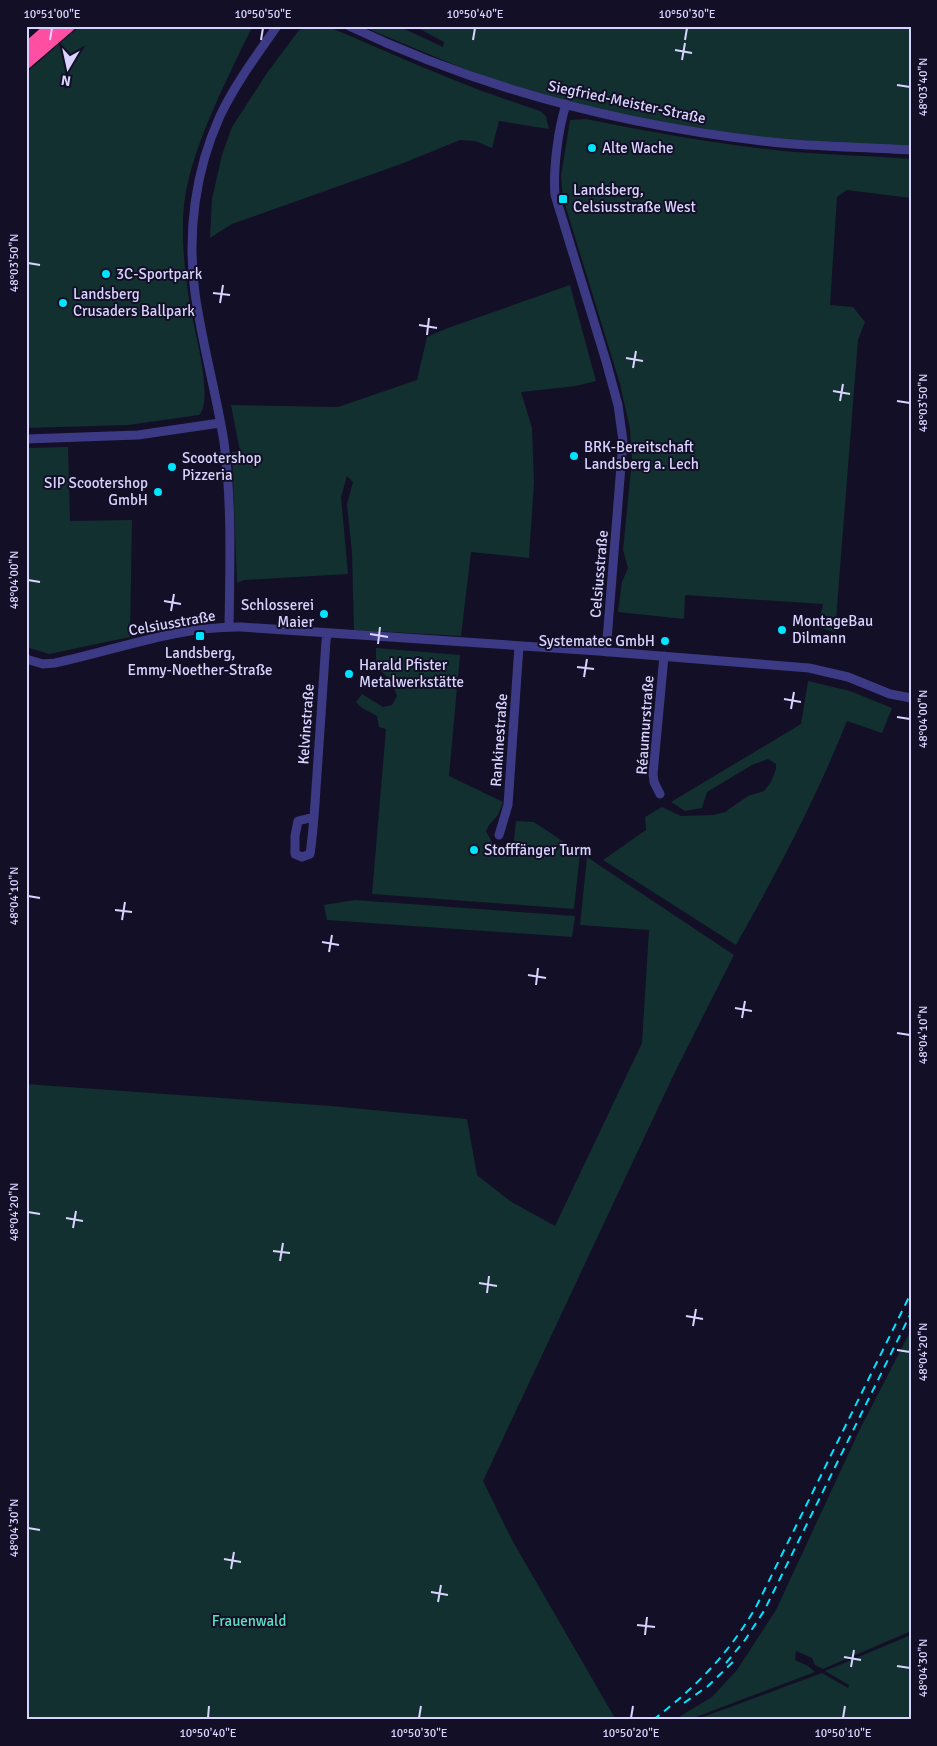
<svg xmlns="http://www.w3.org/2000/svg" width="937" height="1746" font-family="Signika,sans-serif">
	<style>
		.green { fill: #12302f }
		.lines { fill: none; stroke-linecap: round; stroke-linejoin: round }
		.minor { stroke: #3d3a85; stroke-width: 9 }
		.highway { stroke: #ff4fa3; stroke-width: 12 }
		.rail { stroke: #00e5ff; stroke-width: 2; stroke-dasharray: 8 6; stroke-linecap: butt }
		.ticks { fill: none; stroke: #d9d4ff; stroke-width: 2 }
		.poi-dot { fill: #00e5ff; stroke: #130f26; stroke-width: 2 }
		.labels { text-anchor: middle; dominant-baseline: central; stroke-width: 4; stroke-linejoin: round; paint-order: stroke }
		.street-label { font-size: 15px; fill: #d9d4ff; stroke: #130f26 }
		.poi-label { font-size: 15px; fill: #d9d4ff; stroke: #130f26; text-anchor: start }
		.park-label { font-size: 15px; fill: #5fe0c0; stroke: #130f26 }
		.neatline { fill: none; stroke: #d9d4ff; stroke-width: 2 }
		.ticks-label { font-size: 12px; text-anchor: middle; fill: #d9d4ff }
	</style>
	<rect width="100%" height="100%" fill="#130f26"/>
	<path class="green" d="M 80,26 L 253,26 C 241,48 231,71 220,94 C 202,135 183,179 183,225 C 182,250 186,276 189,300 C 192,323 215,399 199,415 L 128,425 L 26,428 L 26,73 Z
		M 319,26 L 327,26 L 422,67 L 479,90 L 540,111 L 546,116 L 549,129 L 499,121 L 492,148 L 475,141 L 460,140 L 401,164 L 232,224 L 210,238 L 212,199 L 222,155 L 232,127 L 267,73 L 299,30 Z
		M 361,26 L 398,26 L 443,47 L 444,42 L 414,26 L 911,26 L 911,148 L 769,138 L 725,133 L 642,119 L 568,103 L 479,75 Z
		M 586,119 C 646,131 705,142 766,149 C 814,155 863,155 911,159 L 911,198 L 847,190 L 837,197 L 830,305 L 853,307 L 865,322 L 858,340 L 835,632 L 818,627 L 823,604 L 685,595 L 684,619 L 618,612 L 622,582 L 628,568 L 623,550 L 632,459 L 630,429 L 620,384 L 563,198 L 561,176 L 570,120 Z
		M 570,285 L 596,381 L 576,386 L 521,392 L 532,428 L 534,482 L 529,558 L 471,552 L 461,636 L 354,630 L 352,553 L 347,504 L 353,482 L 347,476 L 341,497 L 348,574 L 244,580 L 237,583 L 232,452 L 240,451 L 231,405 L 338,407 L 417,380 L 427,337 L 448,328 Z
		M 68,447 L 70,521 L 132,520 L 130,637 L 49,654 L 26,647 L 26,448 Z
		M 376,648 L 460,655 L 449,776 L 503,802 L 498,815 L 489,825 L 486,831 L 494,846 L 513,848 L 516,821 L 534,822 L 580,853 L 574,909 L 372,894 L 386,729 L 379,727 L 377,716 L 362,708 L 356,702 L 362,694 L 383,707 L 392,705 L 397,696 L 391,680 L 376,667 Z
		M 808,681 L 850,691 L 892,708 L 882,733 L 847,721 C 816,799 777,872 736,945 L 603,860 L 646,830 L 645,817 L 662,807 L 681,816 L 713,815 L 725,812 L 748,796 L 764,791 L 771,782 L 776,769 L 776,764 L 768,759 L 752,765 L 707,792 L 702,808 L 685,811 L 671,802 L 801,724 Z
		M 587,857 L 734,955 L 674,1074 L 483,1481 L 512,1540 L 616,1720 L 26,1720 L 26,1084 L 331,1106 L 467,1119 L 477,1175 L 510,1201 L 555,1226 L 642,1043 L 649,930 L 580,925 Z
		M 355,900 L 575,916 L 572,937 L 327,920 L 324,905 Z
		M 911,1330 L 911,1631 L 823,1669 L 815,1665 L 812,1658 L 796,1651 L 795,1660 L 808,1666 L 815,1672 L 688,1720 L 674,1720 L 712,1697 L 737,1670 L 776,1610 L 860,1429 Z
		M 911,1635 L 911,1720 L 695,1720 L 822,1673 L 848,1688 L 849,1685 L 825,1671 Z"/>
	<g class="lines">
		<path class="minor" d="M 349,26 C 481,89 626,126 771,142 C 817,147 864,147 911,150
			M 566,104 C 558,130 553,169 555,195 L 606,361 L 618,405 L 623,441 L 606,652
			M 26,439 L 138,435 L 220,423
			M 229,626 C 230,565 232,503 224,442 C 216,392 202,343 195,293 C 187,233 195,171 220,116 C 235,84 257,55 277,26
			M 26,659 L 43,664 L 55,663 C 117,650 177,626 241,627 L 598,651 L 809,668 L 848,677 L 890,694 L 911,698
			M 660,794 L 654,782 L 653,774 L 664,656
			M 314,817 L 298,821 L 295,836 L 295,854 L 302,857 L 310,854 C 314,828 315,801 317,774 C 320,730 323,685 326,641 L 327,633
			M 499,835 L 508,805 L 519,646"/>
		<path class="highway" d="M 26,49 L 52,26
			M 26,63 L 69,26"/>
		<path class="rail" d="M 726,1663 L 745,1640 L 764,1611 L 911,1313
			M 684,1703 L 708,1686 L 735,1660
			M 653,1720 C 697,1686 729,1654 757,1605 L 911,1293"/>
	</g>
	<path class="ticks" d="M 50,40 L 52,28M 261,40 L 263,28M 473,40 L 475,28M 685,40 L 687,28M 675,50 L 692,53M 682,60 L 685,43M 897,85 L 910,87M 28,263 L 40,265M 213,293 L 230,295M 220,303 L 223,285M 419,325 L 437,328M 427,335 L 429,318M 626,358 L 643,361M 633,368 L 636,351M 833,391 L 850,394M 840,401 L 843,384M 897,401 L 910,403M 28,580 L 40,582M 164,601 L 181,604M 171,611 L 174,594M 370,634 L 388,637M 378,644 L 380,627M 577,667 L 594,669M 584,677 L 587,659M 784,699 L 801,702M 791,709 L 794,692M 897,717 L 910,719M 28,896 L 40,898M 115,910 L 132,912M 122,920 L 125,902M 322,942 L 339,945M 329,952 L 332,935M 528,975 L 546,978M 536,985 L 538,968M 735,1008 L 752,1011M 742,1018 L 745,1001M 897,1033 L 910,1035M 28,1212 L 40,1214M 66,1218 L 83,1221M 73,1228 L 76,1211M 273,1251 L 290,1253M 280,1261 L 283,1243M 479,1283 L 497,1286M 487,1293 L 489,1276M 686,1316 L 703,1319M 693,1326 L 696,1309M 897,1350 L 910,1352M 28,1528 L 40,1530M 224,1559 L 241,1562M 231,1569 L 234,1552M 431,1592 L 448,1595M 438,1602 L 441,1585M 637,1625 L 655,1627M 645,1635 L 647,1617M 844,1657 L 861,1660M 897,1666 L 910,1668M 851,1667 L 854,1650M 208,1718 L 209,1706M 419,1718 L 421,1706M 631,1718 L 633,1706M 843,1718 L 845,1706"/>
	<g class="poi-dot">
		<circle cx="592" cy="148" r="5"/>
		<rect x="558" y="194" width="10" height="10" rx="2.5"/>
		<circle cx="106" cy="274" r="5"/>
		<circle cx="63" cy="303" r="5"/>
		<circle cx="574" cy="456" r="5"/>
		<circle cx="172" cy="467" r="5"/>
		<circle cx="158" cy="492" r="5"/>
		<circle cx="324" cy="614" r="5"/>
		<circle cx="782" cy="630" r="5"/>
		<rect x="195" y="631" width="10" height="10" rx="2.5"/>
		<circle cx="665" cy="641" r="5"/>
		<circle cx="349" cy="674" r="5"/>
		<circle cx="474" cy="850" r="5"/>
	</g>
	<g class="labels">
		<g class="street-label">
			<text transform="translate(627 102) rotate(12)">Siegfried-Meister-Straße</text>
			<text transform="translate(599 574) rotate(-85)">Celsiusstraße</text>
			<text transform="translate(172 623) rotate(-10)">Celsiusstraße</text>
			<text transform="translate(306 724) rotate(-86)">Kelvinstraße</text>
			<text transform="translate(645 725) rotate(-86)">Réaumurstraße</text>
			<text transform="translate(499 740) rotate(-86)">Rankinestraße</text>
		</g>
		<g class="poi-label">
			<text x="602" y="148">Alte Wache</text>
			<text x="573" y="190">Landsberg,<tspan x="573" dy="17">Celsiusstraße West</tspan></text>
			<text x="116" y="274">3C-Sportpark</text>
			<text x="73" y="294">Landsberg<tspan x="73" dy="17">Crusaders Ballpark</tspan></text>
			<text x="584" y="447">BRK-Bereitschaft<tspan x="584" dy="17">Landsberg a. Lech</tspan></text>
			<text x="182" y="458">Scootershop<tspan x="182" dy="17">Pizzeria</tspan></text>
			<text x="148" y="483" text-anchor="end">SIP Scootershop<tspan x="148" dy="17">GmbH</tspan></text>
			<text x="314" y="605" text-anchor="end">Schlosserei<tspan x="314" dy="17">Maier</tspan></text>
			<text x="792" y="621">MontageBau<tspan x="792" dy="17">Dilmann</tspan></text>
			<text x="655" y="641" text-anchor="end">Systematec GmbH</text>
			<text x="200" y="653" text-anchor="middle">Landsberg,<tspan x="200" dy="17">Emmy-Noether-Straße</tspan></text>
			<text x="359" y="665">Harald Pfister<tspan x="359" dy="17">Metalwerkstätte</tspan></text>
			<text x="484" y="850">Stofffänger Turm</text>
		</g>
		<g class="park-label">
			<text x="249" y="1621">Frauenwald</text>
		</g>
	</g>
	<rect width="937" height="1746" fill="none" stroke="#130f26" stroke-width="55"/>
	<g transform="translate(68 68) rotate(189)" stroke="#130f26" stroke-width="4" paint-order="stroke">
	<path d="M0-4L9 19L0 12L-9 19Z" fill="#d9d4ff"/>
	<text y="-8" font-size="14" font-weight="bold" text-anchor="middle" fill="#d9d4ff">N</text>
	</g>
	<rect x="28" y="28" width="882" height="1690" class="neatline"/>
	<g class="ticks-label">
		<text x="52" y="18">10°51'00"E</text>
		<text x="263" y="18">10°50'50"E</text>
		<text x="475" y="18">10°50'40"E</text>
		<text x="687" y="18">10°50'30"E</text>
		<text transform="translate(923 87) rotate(-90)" y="4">48°03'40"N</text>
		<text transform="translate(14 263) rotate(-90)" y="4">48°03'50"N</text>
		<text transform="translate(923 403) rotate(-90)" y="4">48°03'50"N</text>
		<text transform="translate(14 580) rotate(-90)" y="4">48°04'00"N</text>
		<text transform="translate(923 719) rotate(-90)" y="4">48°04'00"N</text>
		<text transform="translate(14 896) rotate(-90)" y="4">48°04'10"N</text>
		<text transform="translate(923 1035) rotate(-90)" y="4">48°04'10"N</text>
		<text transform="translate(14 1212) rotate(-90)" y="4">48°04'20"N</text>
		<text transform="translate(923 1352) rotate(-90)" y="4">48°04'20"N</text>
		<text transform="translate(14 1528) rotate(-90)" y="4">48°04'30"N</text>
		<text transform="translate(923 1668) rotate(-90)" y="4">48°04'30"N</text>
		<text x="208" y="1737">10°50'40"E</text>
		<text x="419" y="1737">10°50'30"E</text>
		<text x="631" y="1737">10°50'20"E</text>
		<text x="843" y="1737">10°50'10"E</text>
	</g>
</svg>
